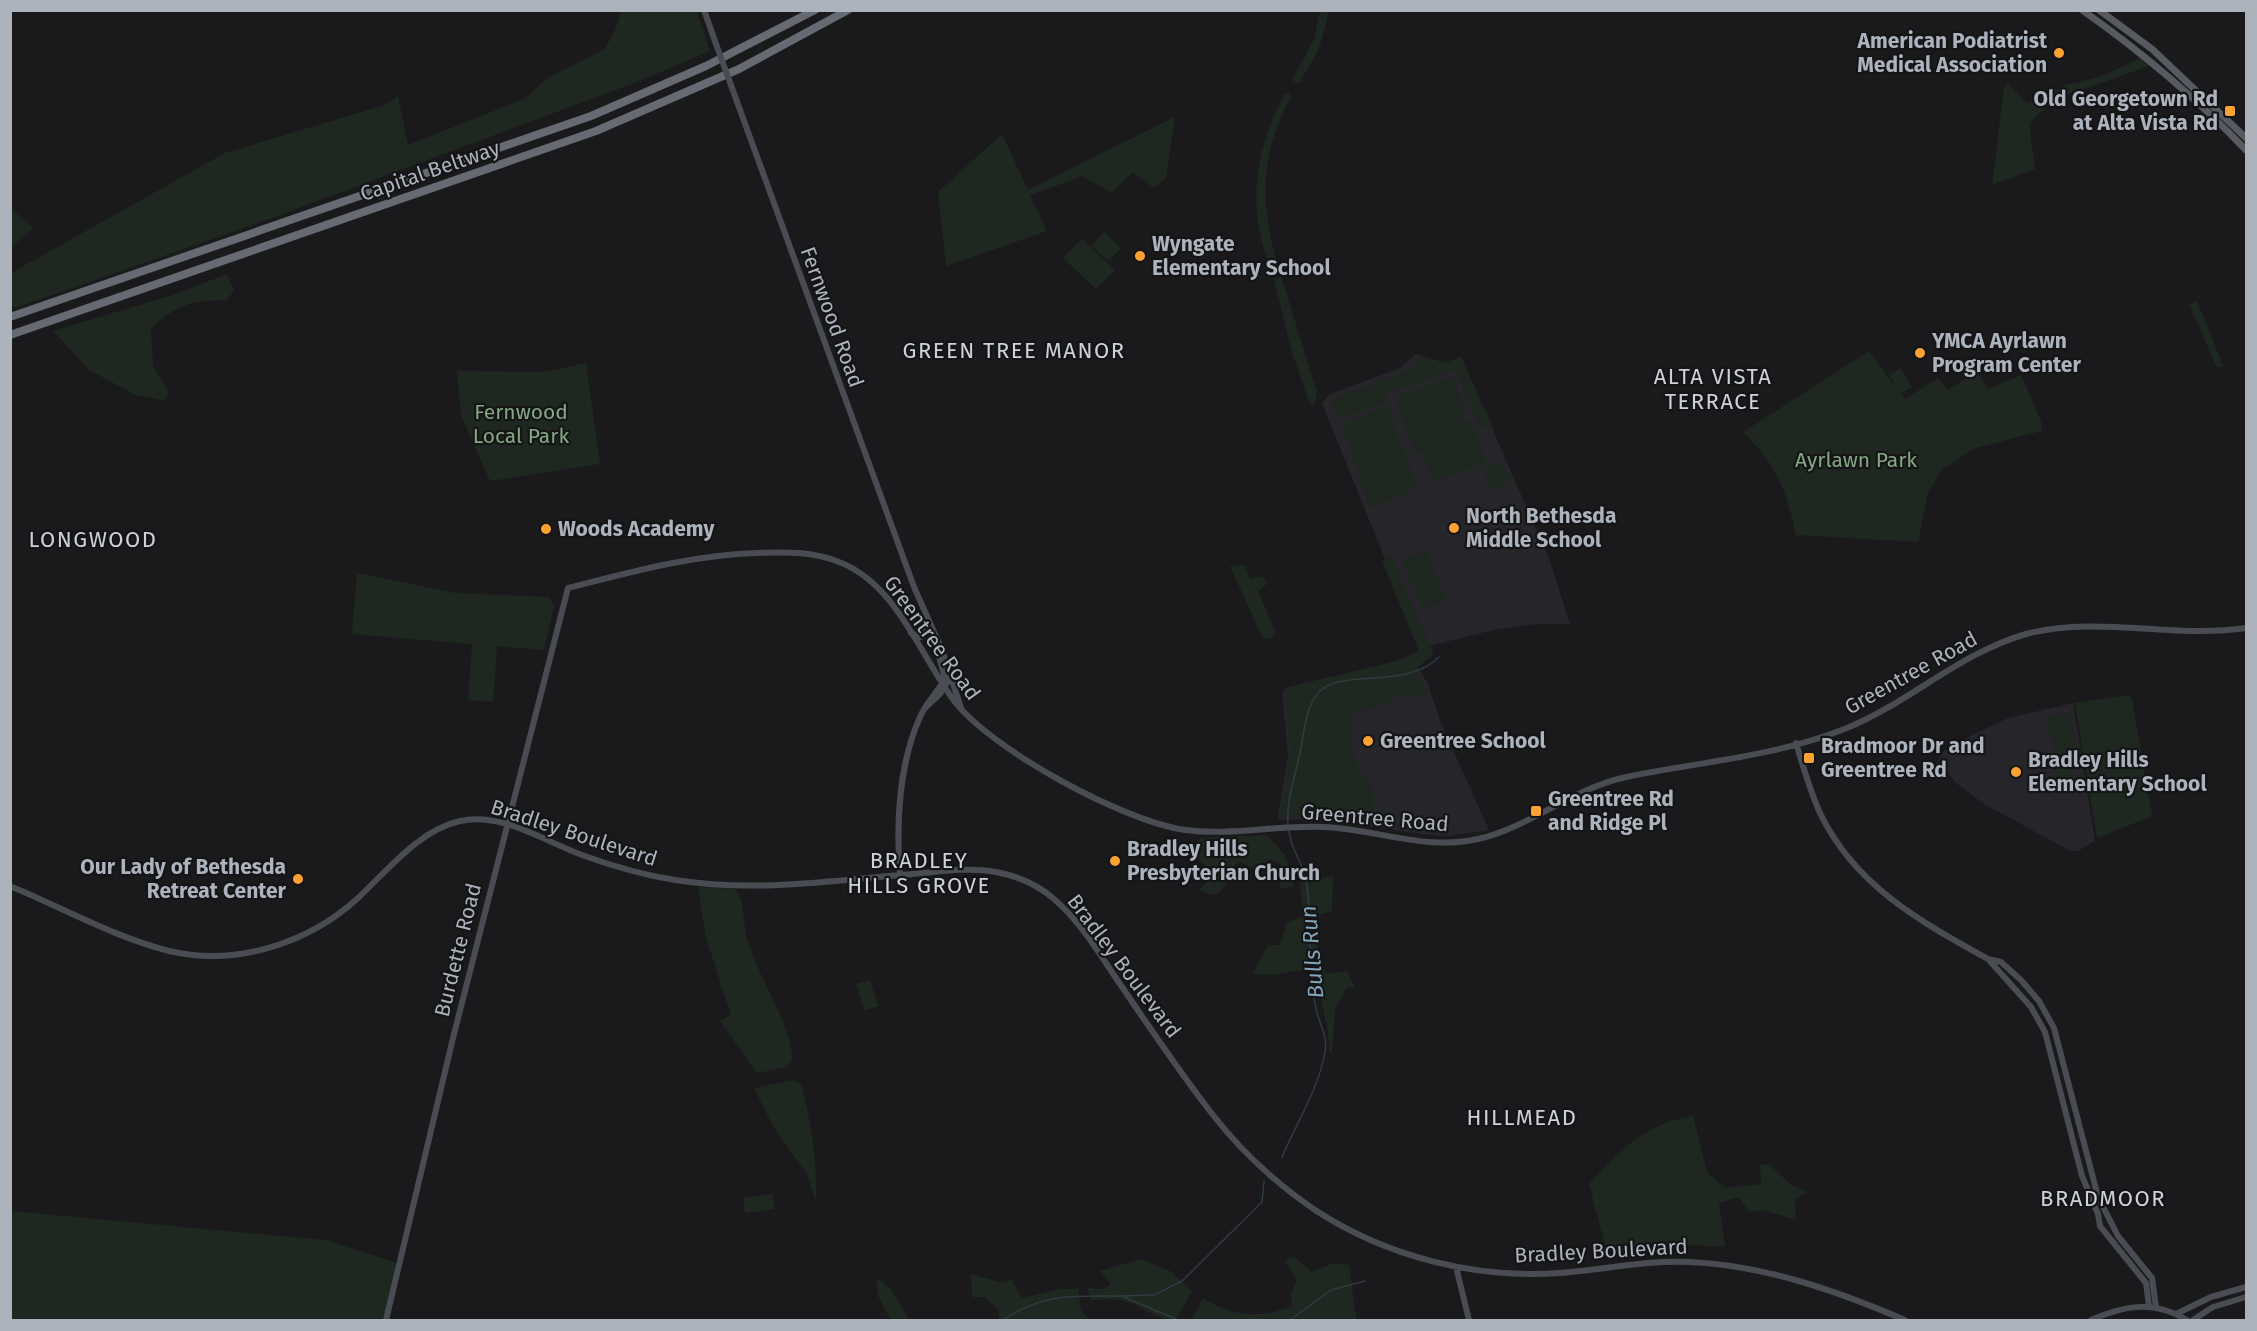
<svg xmlns="http://www.w3.org/2000/svg" width="2257" height="1331" font-family="'Fira Sans',sans-serif">
	<style>
		.built { fill: #26262a }
		.green { fill: #1f2820 }
		.lines { fill: none; stroke-linecap: round; stroke-linejoin: round }
		.stream { stroke: #2f3b42; stroke-width: 1.5 }
		.secondary { stroke: #494c52; stroke-width: 6 }
		.primary { stroke: #575a61; stroke-width: 7 }
		.highway { stroke: #666b73; stroke-width: 8 }
		.secondary-bridge { stroke: #494c52; stroke-width: 6 }
		.poi-dot { fill: #fca232; stroke: #151518; stroke-width: 2 }
		.labels { text-anchor: middle; dominant-baseline: central; stroke-width: 4.5; stroke-linejoin: round; paint-order: stroke }
		.poi-label { font-size: 21px; font-weight: bold; fill: #acb3bd; stroke: #151518; text-anchor: start }
		.street-label { font-size: 21px; fill: #acb3bd; stroke: #151518 }
		.park-label { font-size: 21px; fill: #84a882; stroke: #151518 }
		.neighbourhood-label { font-size: 22px; letter-spacing: 1.5px; fill: #cdd1d8; stroke: #151518 }
		.water-label { font-size: 22px; font-style: italic; fill: #82a5b9; stroke: #151518 }
	</style>
	<rect width="100%" height="100%" fill="#1a1a1d"/>
	<path class="built" d="M 1416,354 L 1445,363 L 1461,357 L 1550,561 L 1570,624 L 1537,624 L 1498,629 L 1421,648 L 1322,403 L 1330,394 L 1400,368 Z
		M 1413,660 L 1427,682 L 1441,723 L 1489,830 L 1448,836 L 1427,835 L 1325,819 L 1280,820 L 1278,816 L 1288,755 L 1282,691 Z
		M 2073,703 L 2095,841 L 2078,851 L 2070,851 L 1984,804 L 1956,783 L 1939,761 L 1940,754 L 1958,742 L 2008,718 Z"/>
	<path class="green" d="M 621,11 L 696,11 L 710,51 L 637,82 L 264,221 L 15,308 L 11,304 L 11,273 L 225,153 L 385,105 L 398,96 L 408,145 L 524,99 L 549,77 L 605,49 L 616,28 Z
		M 1320,11 L 1329,11 L 1319,49 L 1299,84 L 1292,80 L 1314,39 Z
		M 2145,56 L 2154,64 L 2054,100 L 2029,123 L 2035,169 L 1992,185 L 2004,88 L 2008,84 L 2027,103 L 2039,101 L 2066,85 L 2099,77 Z
		M 1285,93 L 1289,93 L 1291,97 C 1262,149 1259,201 1276,258 L 1268,260 C 1246,203 1257,145 1285,93 Z
		M 1175,117 L 1166,178 L 1153,188 L 1133,172 L 1111,193 L 1083,176 L 1030,195 L 1047,231 L 946,266 L 938,192 L 1002,134 L 1028,190 Z
		M 11,209 L 34,228 L 11,247 L 10,247 Z
		M 1104,232 L 1121,248 L 1109,261 L 1091,246 Z
		M 1082,239 L 1115,270 L 1096,289 L 1063,258 Z
		M 227,274 L 234,290 L 227,300 C 189,301 179,304 151,328 L 153,366 L 169,392 L 165,401 L 136,395 L 89,370 L 53,331 L 173,295 Z
		M 1281,276 L 1317,392 L 1314,406 L 1309,402 L 1291,349 L 1274,279 Z
		M 2197,301 L 2223,366 L 2217,368 L 2189,304 Z
		M 1869,351 L 1898,390 L 1889,375 L 1900,368 L 1912,387 L 1901,394 L 1905,399 L 1938,378 L 1948,390 L 1976,372 L 1989,389 L 2021,375 L 2042,424 L 2041,431 L 1973,449 L 1943,469 L 1928,492 L 1918,542 L 1796,535 C 1787,491 1776,464 1743,432 Z
		M 1422,356 L 1445,363 L 1461,357 L 1495,432 L 1478,424 L 1455,370 L 1390,392 L 1383,404 L 1343,417 L 1330,408 L 1333,399 L 1407,371 Z
		M 586,363 L 600,464 L 490,481 L 461,415 L 457,371 L 544,372 Z
		M 1452,377 L 1467,410 L 1459,425 L 1470,420 L 1485,458 L 1485,462 L 1435,482 L 1424,461 L 1430,449 L 1416,454 L 1396,402 L 1398,397 Z
		M 1389,406 L 1400,448 L 1403,447 L 1416,484 L 1414,491 L 1369,508 L 1360,482 L 1364,470 L 1358,472 L 1343,428 L 1347,422 Z
		M 1501,460 L 1511,483 L 1491,491 L 1482,468 Z
		M 1426,550 L 1446,600 L 1423,609 L 1402,560 Z
		M 1391,556 L 1434,654 L 1415,669 L 1428,694 L 1423,702 L 1411,692 C 1399,693 1396,700 1386,704 C 1375,709 1365,707 1354,715 C 1350,737 1354,754 1360,776 L 1371,780 L 1374,809 L 1386,811 L 1403,828 L 1357,820 L 1293,818 L 1280,814 L 1291,752 L 1284,688 L 1393,662 L 1419,651 L 1382,561 Z
		M 1244,565 L 1250,579 L 1263,576 L 1267,584 L 1258,591 L 1275,631 L 1272,639 L 1262,637 L 1230,566 Z
		M 357,573 L 455,593 L 549,597 L 554,606 L 544,650 L 497,646 L 493,702 L 468,700 L 472,644 L 352,634 Z
		M 2128,695 L 2132,699 L 2152,816 L 2097,838 L 2075,703 Z
		M 2072,712 L 2078,753 L 2070,754 L 2072,764 L 2057,766 L 2047,716 Z
		M 2064,767 L 2076,779 L 2060,795 L 2048,783 Z
		M 1267,835 L 1285,855 L 1294,886 L 1280,889 L 1280,865 L 1270,859 L 1256,870 L 1240,862 C 1219,871 1234,906 1199,890 L 1213,876 L 1194,853 L 1200,838 Z
		M 1333,876 L 1332,911 L 1318,915 L 1317,955 L 1327,974 L 1347,971 L 1355,987 L 1346,988 L 1335,1010 L 1332,1052 L 1329,1050 L 1328,1032 L 1315,971 C 1292,967 1276,979 1253,973 L 1268,945 L 1280,945 L 1287,922 L 1303,917 L 1300,880 Z
		M 698,887 L 733,889 L 739,894 C 745,911 743,928 749,945 C 762,984 787,1017 793,1059 L 787,1067 L 757,1073 L 720,1021 L 731,1015 L 706,938 Z
		M 870,980 L 878,1006 L 864,1010 L 856,984 Z
		M 793,1080 L 802,1086 C 812,1125 817,1163 816,1203 L 807,1174 L 774,1128 L 754,1088 Z
		M 1693,1116 L 1707,1172 L 1725,1188 L 1761,1184 L 1760,1165 L 1769,1164 L 1790,1184 L 1807,1192 L 1795,1200 L 1796,1220 L 1763,1210 L 1749,1212 L 1739,1197 L 1719,1203 L 1725,1247 L 1660,1243 L 1606,1249 L 1589,1184 C 1621,1150 1643,1124 1693,1116 Z
		M 772,1194 L 775,1209 L 745,1213 L 743,1198 Z
		M 11,1211 L 325,1240 L 397,1263 L 383,1320 L 11,1320 Z
		M 1294,1257 L 1312,1272 L 1333,1263 L 1349,1265 C 1353,1285 1352,1302 1357,1320 L 1192,1320 L 1203,1298 C 1232,1317 1261,1319 1292,1306 L 1291,1293 L 1297,1280 L 1285,1260 Z
		M 1141,1259 L 1172,1272 L 1192,1291 L 1176,1320 C 1159,1321 1142,1306 1124,1301 C 1114,1298 1101,1300 1091,1300 L 1087,1288 L 1104,1289 L 1111,1284 L 1100,1271 Z
		M 971,1274 L 1002,1283 L 1012,1280 L 1022,1298 L 1059,1289 L 1078,1289 L 1081,1310 L 1089,1320 L 999,1320 L 999,1309 L 984,1297 L 972,1297 Z
		M 876,1278 L 891,1289 L 909,1320 L 891,1320 L 878,1296 Z"/>
	<g class="lines">
		<path class="stream" d="M 1288,825 C 1286,799 1295,778 1300,753 C 1304,734 1305,707 1319,692 C 1342,668 1407,690 1439,657
			M 1282,1157 C 1296,1124 1319,1088 1325,1052 C 1328,1035 1319,1024 1316,1008 C 1306,967 1314,922 1306,881 C 1303,862 1290,849 1289,830
			M 1120,1296 L 1154,1295 L 1182,1281 L 1262,1202 L 1264,1181
			M 1124,1297 L 1178,1320
			M 1003,1320 C 1043,1293 1073,1296 1119,1296
			M 1290,1320 L 1331,1290 L 1365,1281"/>
		<path class="secondary" d="M 704,10 L 716,44
			M 732,88 L 914,587 L 942,650 L 961,708
			M 911,633 L 921,637 L 925,634 L 928,622
			M 926,707 L 940,694 L 951,676
			M 1796,743 C 1803,766 1810,791 1820,813 C 1855,886 1921,922 1988,959 L 2001,962 L 2021,980 L 2039,1001 L 2054,1028 L 2098,1197 L 2118,1236 L 2152,1278 L 2156,1307
			M 900,875 C 896,824 899,764 920,717 C 927,701 939,691 945,678 L 935,642
			M 10,886 C 63,908 114,937 169,951 C 236,967 309,943 358,898 C 387,871 419,830 460,821 C 502,812 544,841 582,855 C 612,866 643,875 675,880 C 750,892 825,882 900,875 C 931,873 965,866 996,872 C 1017,876 1038,885 1054,899 C 1081,922 1100,955 1120,984 C 1150,1028 1180,1073 1213,1115 C 1241,1151 1277,1184 1315,1210 C 1387,1257 1475,1279 1560,1273 C 1603,1270 1646,1260 1689,1262 C 1764,1265 1837,1291 1905,1320
			M 1988,959 L 2031,1007 L 2045,1032 L 2082,1176 L 2098,1214 L 2100,1226 L 2146,1283 L 2149,1306
			M 1456,1267 L 1469,1320
			M 2176,1314 L 2211,1297 L 2246,1287
			M 386,1320 L 453,1038 L 568,588 C 631,572 691,555 758,553 C 785,552 813,551 839,562 C 897,584 920,656 955,702 C 994,751 1123,821 1185,830 C 1231,836 1277,825 1323,827 C 1377,829 1424,851 1478,839 C 1530,827 1571,790 1622,778 C 1696,762 1776,757 1847,728 C 1910,702 1960,653 2026,634 C 2099,615 2173,639 2246,628
			M 2091,1320 C 2125,1305 2154,1300 2187,1320
			M 2193,1320 L 2213,1307 L 2246,1297"/>
		<path class="primary" d="M 2082,10 C 2142,52 2196,98 2246,150
			M 2099,10 L 2152,49 L 2246,138"/>
		<path class="highway" d="M 10,317 L 591,116 L 706,66 L 815,10
			M 10,335 L 596,131 L 739,69 L 848,10"/>
		<path class="secondary-bridge" d="M 716,44 L 732,88"/>
	</g>
	<g class="poi-dot">
		<circle cx="2059" cy="53" r="6"/>
		<rect x="2224" y="105" width="12" height="12" rx="3"/>
		<circle cx="1140" cy="256" r="6"/>
		<circle cx="1920" cy="353" r="6"/>
		<circle cx="1454" cy="528" r="6"/>
		<circle cx="546" cy="529" r="6"/>
		<circle cx="1368" cy="741" r="6"/>
		<rect x="1803" y="752" width="12" height="12" rx="3"/>
		<circle cx="2016" cy="772" r="6"/>
		<rect x="1530" y="805" width="12" height="12" rx="3"/>
		<circle cx="1115" cy="861" r="6"/>
		<circle cx="298" cy="879" r="6"/>
	</g>
	<g class="labels">
		<g class="poi-label">
			<text x="2047" y="41" text-anchor="end">American Podiatrist<tspan x="2047" dy="24">Medical Association</tspan></text>
			<text x="2218" y="99" text-anchor="end">Old Georgetown Rd<tspan x="2218" dy="24">at Alta Vista Rd</tspan></text>
			<text x="1152" y="244">Wyngate<tspan x="1152" dy="24">Elementary School</tspan></text>
			<text x="1932" y="341">YMCA Ayrlawn<tspan x="1932" dy="24">Program Center</tspan></text>
			<text x="1466" y="516">North Bethesda<tspan x="1466" dy="24">Middle School</tspan></text>
			<text x="558" y="529">Woods Academy</text>
			<text x="1380" y="741">Greentree School</text>
			<text x="1821" y="746">Bradmoor Dr and<tspan x="1821" dy="24">Greentree Rd</tspan></text>
			<text x="2028" y="760">Bradley Hills<tspan x="2028" dy="24">Elementary School</tspan></text>
			<text x="1548" y="799">Greentree Rd<tspan x="1548" dy="24">and Ridge Pl</tspan></text>
			<text x="1127" y="849">Bradley Hills<tspan x="1127" dy="24">Presbyterian Church</tspan></text>
			<text x="286" y="867" text-anchor="end">Our Lady of Bethesda<tspan x="286" dy="24">Retreat Center</tspan></text>
		</g>
		<g class="street-label">
			<text transform="translate(430 171) rotate(-19)">Capital Beltway</text>
			<text transform="translate(832 317) rotate(70)">Fernwood Road</text>
			<text transform="translate(932 638) rotate(54)">Greentree Road</text>
			<text transform="translate(1911 673) rotate(-29)">Greentree Road</text>
			<text transform="translate(1375 818) rotate(5)">Greentree Road</text>
			<text transform="translate(574 833) rotate(18)">Bradley Boulevard</text>
			<text transform="translate(458 950) rotate(-76)">Burdette Road</text>
			<text transform="translate(1124 966) rotate(53)">Bradley Boulevard</text>
			<text transform="translate(1601 1251) rotate(-3)">Bradley Boulevard</text>
		</g>
		<g class="park-label">
			<text x="521" y="412">Fernwood<tspan x="521" dy="24">Local Park</tspan></text>
			<text x="1856" y="460">Ayrlawn Park</text>
		</g>
		<g class="neighbourhood-label">
			<text x="1014" y="350">GREEN TREE MANOR</text>
			<text x="1713" y="376">ALTA VISTA<tspan x="1713" dy="25">TERRACE</tspan></text>
			<text x="93" y="539">LONGWOOD</text>
			<text x="919" y="860">BRADLEY<tspan x="919" dy="25">HILLS GROVE</tspan></text>
			<text x="1522" y="1117">HILLMEAD</text>
			<text x="2103" y="1198">BRADMOOR</text>
		</g>
		<g class="water-label">
			<text transform="translate(1312 952) rotate(-95)">Bulls Run</text>
		</g>
	</g>
	<rect width="2257" height="1331" fill="none" stroke="#acb3bd" stroke-width="24"/>
</svg>
